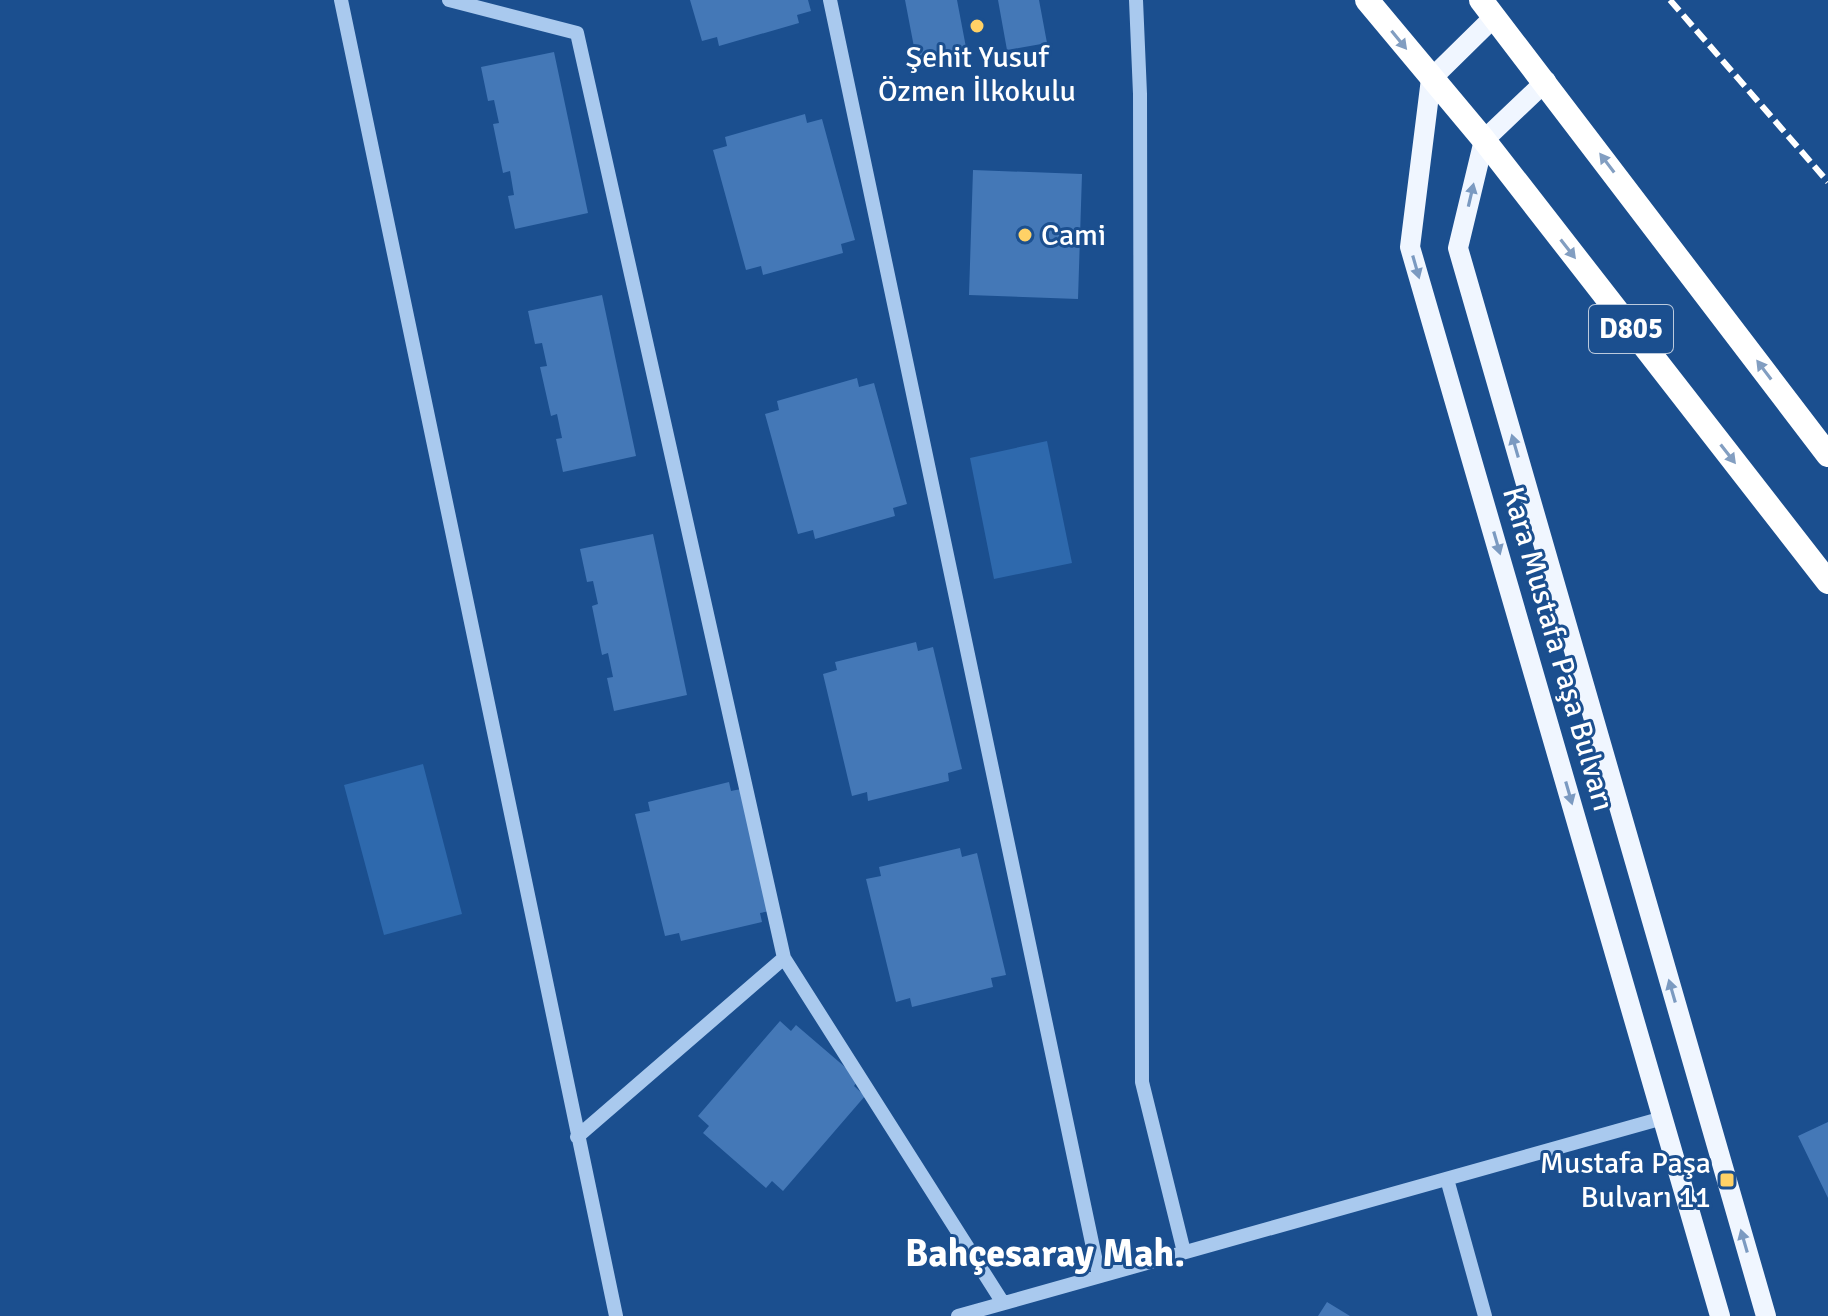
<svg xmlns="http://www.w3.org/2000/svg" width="1828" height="1316" font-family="Signika,sans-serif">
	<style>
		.green { fill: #2e69ad }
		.building { fill: #4478b7 }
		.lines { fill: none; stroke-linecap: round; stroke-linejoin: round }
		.minor { stroke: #a9c9ee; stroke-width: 14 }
		.major { stroke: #f0f6ff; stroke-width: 20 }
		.highway { stroke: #fff; stroke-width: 24 }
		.rail { stroke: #fff; stroke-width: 6; stroke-dasharray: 14 6; stroke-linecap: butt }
		.oneway { fill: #829ec1 }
		.oneway2 { fill: #7b9ac1 }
		.poi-dot { fill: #ffd166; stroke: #1b4f8f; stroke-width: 3 }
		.labels { text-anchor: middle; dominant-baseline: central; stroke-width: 6; stroke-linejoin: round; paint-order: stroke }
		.shield { fill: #1b4f8f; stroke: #bbcadd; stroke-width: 2 }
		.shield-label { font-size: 28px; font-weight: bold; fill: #fff }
		.poi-label { font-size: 30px; fill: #fff; stroke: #1b4f8f }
		.street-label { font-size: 30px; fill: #fff; stroke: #1b4f8f }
		.district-label { font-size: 38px; font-weight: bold; fill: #fff; stroke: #1b4f8f }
	</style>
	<rect width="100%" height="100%" fill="#1b4f8f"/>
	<path class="green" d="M 1047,441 L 1072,563 L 994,579 L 970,458 Z
		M 423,764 L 462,914 L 384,935 L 344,785 Z"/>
	<path class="building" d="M 690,0 L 808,0 L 811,11 L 797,15 L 799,23 L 719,46 L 717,37 L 702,41 Z
		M 905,0 L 957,0 L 968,58 L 918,68 Z
		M 998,0 L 1039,0 L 1047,43 L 1007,50 Z
		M 554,52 L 588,213 L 515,229 L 508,196 L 514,195 L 510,171 L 503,173 L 493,124 L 499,123 L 494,100 L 488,101 L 481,67 Z
		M 805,114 L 807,123 L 822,119 L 855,240 L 841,244 L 843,253 L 763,275 L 761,266 L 746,270 L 713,150 L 727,146 L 725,137 Z
		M 973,170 L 1082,174 L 1078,299 L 969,295 Z
		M 602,295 L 636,456 L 563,472 L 556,439 L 562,438 L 557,414 L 551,416 L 540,367 L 547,366 L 542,343 L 535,344 L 528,311 Z
		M 857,378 L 859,387 L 874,383 L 907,504 L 893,508 L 895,516 L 815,539 L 813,530 L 798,534 L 765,414 L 779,410 L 777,401 Z
		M 653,534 L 687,695 L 614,711 L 607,678 L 613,677 L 608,653 L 602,655 L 592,606 L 598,604 L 593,581 L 587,582 L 580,549 Z
		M 916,642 L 918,651 L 933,647 L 962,769 L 948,773 L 949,781 L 868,801 L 867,792 L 852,796 L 823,674 L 837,670 L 835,662 Z
		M 729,782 L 731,791 L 746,788 L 775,910 L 760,913 L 762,922 L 681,941 L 679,933 L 665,936 L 635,814 L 650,811 L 648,802 Z
		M 960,848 L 962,857 L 977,853 L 1006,975 L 991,978 L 993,987 L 912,1007 L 910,998 L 896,1002 L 866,879 L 881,876 L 879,867 Z
		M 780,1021 L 791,1031 L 796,1025 L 859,1079 L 854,1086 L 865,1096 L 783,1191 L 772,1181 L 766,1188 L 703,1133 L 709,1126 L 698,1116 Z
		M 1828,1122 L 1828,1198 L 1798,1136 Z
		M 1327,1302 L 1350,1316 L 1318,1316 Z"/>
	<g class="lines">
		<path class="minor" d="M 341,0 L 616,1316
			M 449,0 L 577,33 L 784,958 L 1003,1303
			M 830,0 L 1099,1276
			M 1136,0 L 1140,94 L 1142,1082 L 1184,1252
			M 577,1137 L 784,958
			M 1447,1179 L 1485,1316
			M 958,1316 L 1663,1118"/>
		<path class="major" d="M 1494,17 L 1431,79 L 1410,247 L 1720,1316
			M 1546,81 L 1484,140 L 1458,248 L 1766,1316"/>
		<path class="highway" d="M 1367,0 L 1484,140 L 1828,582
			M 1481,0 L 1828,455"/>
		<path class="rail" d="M 1670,0 L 1828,182"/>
	</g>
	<defs><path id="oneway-solid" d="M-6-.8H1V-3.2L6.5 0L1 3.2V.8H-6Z" transform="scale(2)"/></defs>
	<g class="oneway">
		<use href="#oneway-solid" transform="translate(1399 40) rotate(51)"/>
		<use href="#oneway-solid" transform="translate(1607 163) rotate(-127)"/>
		<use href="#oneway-solid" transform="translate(1568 249) rotate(52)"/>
		<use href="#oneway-solid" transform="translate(1764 370) rotate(-127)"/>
		<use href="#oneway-solid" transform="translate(1728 454) rotate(52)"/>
	</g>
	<g class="oneway2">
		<use href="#oneway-solid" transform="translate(1471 195) rotate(-77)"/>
		<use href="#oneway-solid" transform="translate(1416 267) rotate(74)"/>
		<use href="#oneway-solid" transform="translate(1515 446) rotate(-106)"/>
		<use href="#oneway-solid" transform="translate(1497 543) rotate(74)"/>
		<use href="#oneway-solid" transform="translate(1569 793) rotate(74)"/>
		<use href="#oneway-solid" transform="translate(1672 991) rotate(-106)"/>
		<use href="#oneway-solid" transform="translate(1744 1241) rotate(-106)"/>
	</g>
	<g class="poi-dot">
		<circle cx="977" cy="26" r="8"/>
		<circle cx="1025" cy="235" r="8"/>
		<rect x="1719" y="1172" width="16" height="16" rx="4"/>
	</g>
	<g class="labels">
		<rect class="shield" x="1589" y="305" width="84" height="48" rx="6"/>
		<g class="shield-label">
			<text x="1631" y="329">D805</text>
		</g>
		<g class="poi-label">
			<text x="977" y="57">Şehit Yusuf<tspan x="977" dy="34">Özmen İlkokulu</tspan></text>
			<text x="1041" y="235" text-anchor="start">Cami</text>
			<text x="1711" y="1163" text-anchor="end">Mustafa Paşa<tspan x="1711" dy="34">Bulvarı 11</tspan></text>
		</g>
		<g class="street-label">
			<text transform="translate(1558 649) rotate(74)">Kara Mustafa Paşa Bulvarı</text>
		</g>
		<g class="district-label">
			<text x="1045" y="1253">Bahçesaray Mah.</text>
		</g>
	</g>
</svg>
